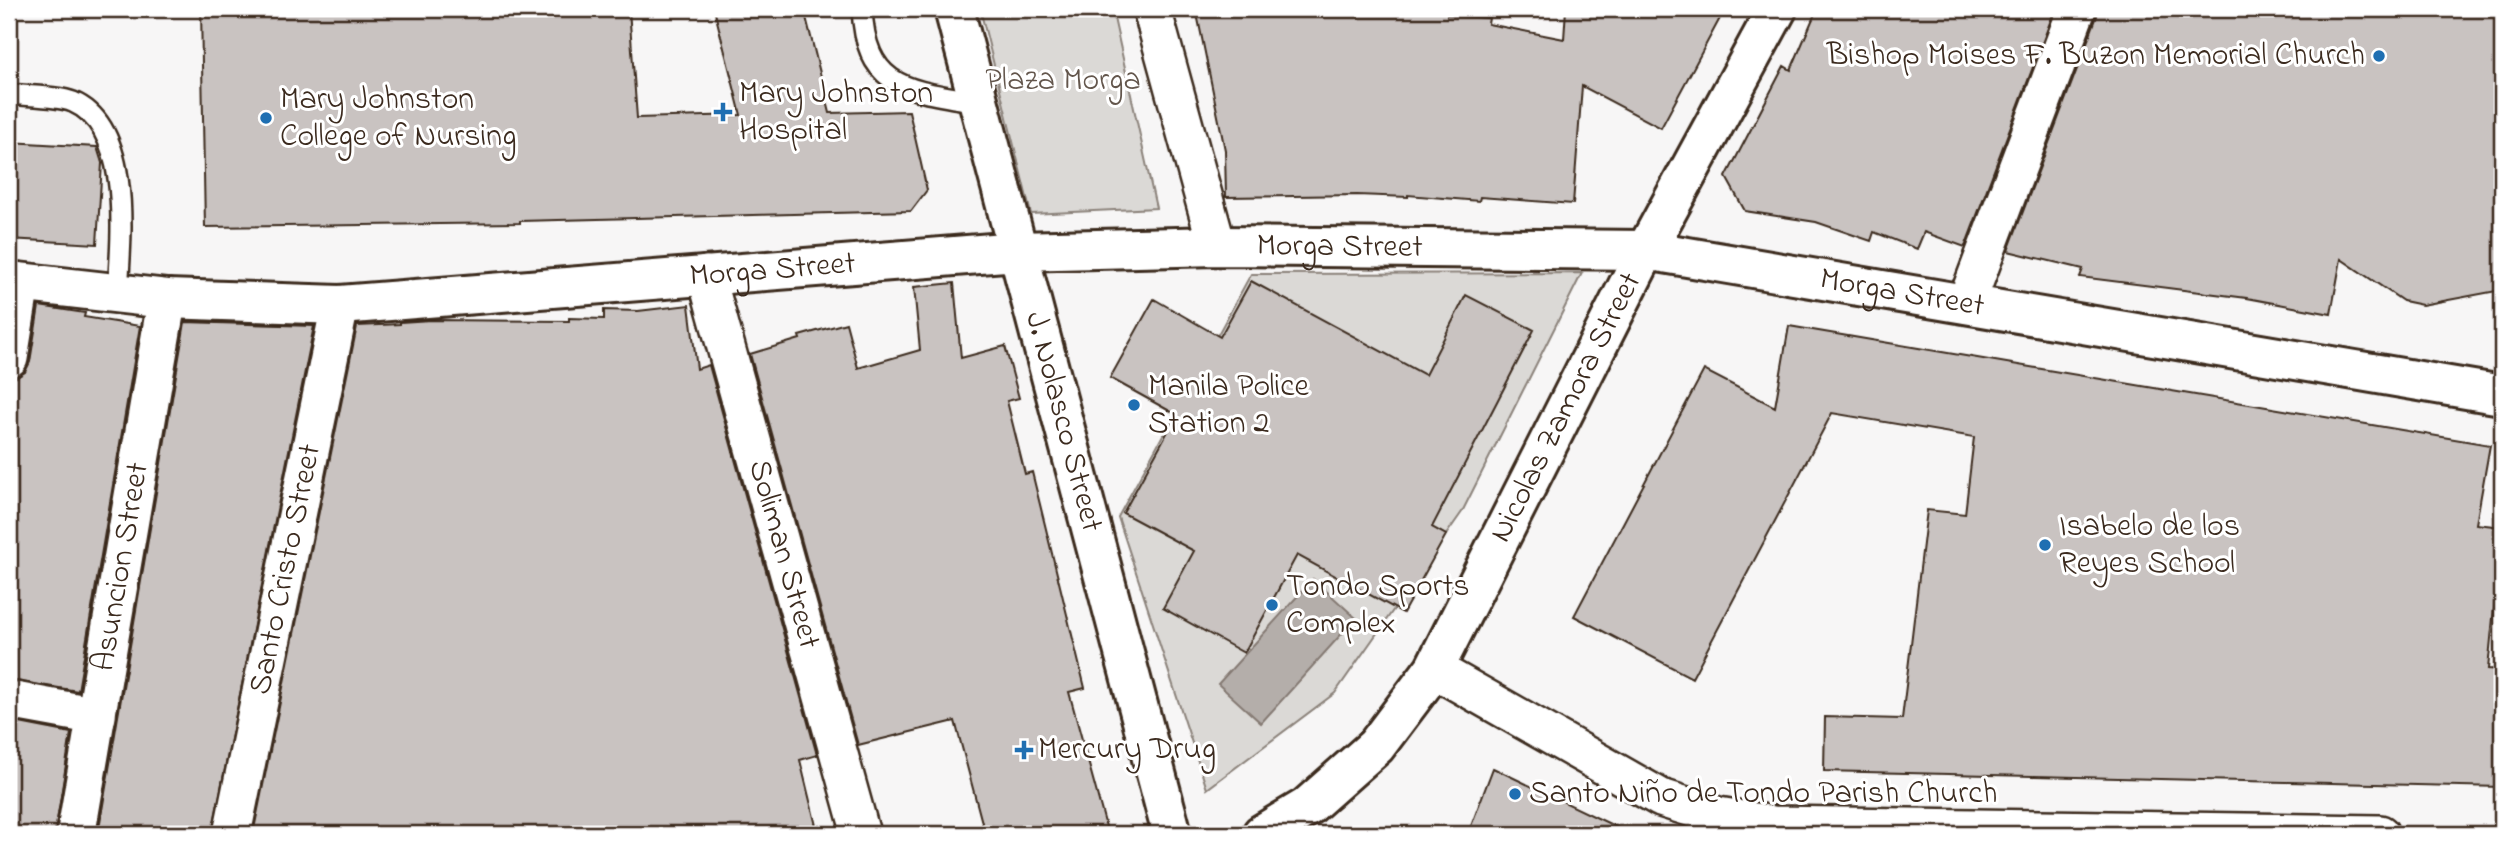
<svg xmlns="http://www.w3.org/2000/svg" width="2511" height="843" font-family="'Indie Flower',sans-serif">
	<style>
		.green { fill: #dbd9d6; stroke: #8b827a; stroke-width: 2 }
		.water { fill: #b4aeaa; stroke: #847972; stroke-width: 2 }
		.building { fill: #c9c3c1; stroke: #3b2a1e; stroke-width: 2 }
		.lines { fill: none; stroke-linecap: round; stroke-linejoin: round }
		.lane-casing { stroke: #3b2a1e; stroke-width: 24 }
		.street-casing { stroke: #3b2a1e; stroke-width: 42 }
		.secondary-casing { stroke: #3b2a1e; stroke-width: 44 }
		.lane { stroke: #fff; stroke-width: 19 }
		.street { stroke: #fff; stroke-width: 37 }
		.secondary { stroke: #fff; stroke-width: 38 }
		.poi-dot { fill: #1f6fb2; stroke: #fff; stroke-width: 2.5 }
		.labels { text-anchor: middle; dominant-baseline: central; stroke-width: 6; stroke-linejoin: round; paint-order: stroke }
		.poi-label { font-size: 32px; fill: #3b2a1e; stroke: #fff; text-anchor: start }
		.park-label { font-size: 32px; fill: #63564c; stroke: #fff }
		.street-label { font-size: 32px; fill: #3b2a1e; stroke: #fff }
	</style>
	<rect width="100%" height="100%" fill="#f7f6f6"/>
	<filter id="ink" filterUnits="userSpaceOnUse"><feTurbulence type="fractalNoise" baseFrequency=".0143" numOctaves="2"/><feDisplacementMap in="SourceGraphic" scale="14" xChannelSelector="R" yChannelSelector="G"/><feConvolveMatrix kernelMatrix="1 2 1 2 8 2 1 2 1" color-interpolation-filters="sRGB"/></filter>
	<g filter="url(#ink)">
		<path class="green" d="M 980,9 L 1112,9 L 1156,208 L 1031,214 Z
			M 1582,273 L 1462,512 L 1335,693 L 1207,789 L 1118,517 L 1251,274 Z"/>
		<path class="water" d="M 1313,579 L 1356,618 L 1261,723 L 1218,684 Z"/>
		<path class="building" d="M 201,9 L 629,9 L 637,118 L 741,115 L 714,9 L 804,9 L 830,113 L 909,111 L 927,190 L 911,211 L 520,221 L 520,223 L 205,227 Z
			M 1196,9 L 1447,9 L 1447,15 L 1489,18 L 1488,24 L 1564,39 L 1566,9 L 1725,9 L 1661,128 L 1582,86 L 1573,204 L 1480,197 L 1479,201 L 1408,195 L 1408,197 L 1357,195 L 1226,197 L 1225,150 Z
			M 1817,9 L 2055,9 L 1965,247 L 1924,232 L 1917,249 L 1874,232 L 1871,241 L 1816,222 L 1745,211 L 1726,177 L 1784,66 L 1791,70 Z
			M 2097,9 L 2502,9 L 2502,290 L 2422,305 L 2403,301 L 2341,259 L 2331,314 L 2247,298 L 2080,277 L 2083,269 L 2008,251 L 2097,16 Z
			M 9,142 L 97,147 L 102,163 L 97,244 L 9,239 Z
			M 1251,281 L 1425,375 L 1466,295 L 1534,330 L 1432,527 L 1446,535 L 1403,613 L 1297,555 L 1244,653 L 1163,608 L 1194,551 L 1123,513 L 1177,415 L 1110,378 L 1154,299 L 1220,337 Z
			M 954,283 L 961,358 L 1005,346 L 1019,398 L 1007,401 L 1025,474 L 1032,472 L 1085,688 L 1069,692 L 1108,834 L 985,834 L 955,721 L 858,745 L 750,354 L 800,339 L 799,336 L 846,323 L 858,368 L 920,350 L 914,287 Z
			M 689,305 L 697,369 L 709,365 L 817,755 L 800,760 L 818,834 L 253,834 L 357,326 L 400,324 L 400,322 L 431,320 L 569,321 L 569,318 L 604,319 L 604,310 L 638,311 Z
			M 39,306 L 85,313 L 84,317 L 140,326 L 78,691 L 9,680 L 9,379 L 17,377 L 25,372 L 30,362 Z
			M 185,322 L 314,326 L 212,834 L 98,834 Z
			M 1789,326 L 2490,445 L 2476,524 L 2502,527 L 2488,669 L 2502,670 L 2502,787 L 1824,771 L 1825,717 L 1902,719 L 1927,510 L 1965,514 L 1974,437 L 1832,413 L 1692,678 L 1574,616 L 1704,370 L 1775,407 Z
			M 9,721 L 71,733 L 55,834 L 9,834 Z
			M 1493,768 L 1631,834 L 1468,834 Z"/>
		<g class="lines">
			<g class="lane-casing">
				<path id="lane" d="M 862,9 C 866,91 911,90 978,102
					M 9,94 C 25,96 60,96 73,102 C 133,128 121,239 118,292"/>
			</g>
			<g class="street-casing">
				<g id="street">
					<path d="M 1152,9 L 1217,246"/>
					<path id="s1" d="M 706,275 L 861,834"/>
					<path d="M 1966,304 L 2077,9"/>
					<path d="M 9,358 L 21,283"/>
					<path d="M 1434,669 L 1661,798 L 1718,816 L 1773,825 L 2380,834"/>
					<path d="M 9,700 L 97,716"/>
					<path id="s2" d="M 232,834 L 340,305"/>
				</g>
			</g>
			<g class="secondary-casing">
				<g id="secondary">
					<path id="s3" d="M 954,9 L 1172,834"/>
					<path id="s4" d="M 9,281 L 167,299 L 340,305 L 1017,251 L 1217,246 L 1646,250 L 2502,395"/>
					<path id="s5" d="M 76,834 L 167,299"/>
					<path id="s6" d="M 1262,834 L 1307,807 L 1376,746 L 1434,669 L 1646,250 L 1777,9"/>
				</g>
			</g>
			<use href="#lane" class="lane"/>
			<use href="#street" class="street"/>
			<use href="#secondary" class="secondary"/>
		</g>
	</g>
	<g class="poi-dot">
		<circle cx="2379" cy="56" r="7"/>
		<path d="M719.5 101.5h7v7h7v7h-7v7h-7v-7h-7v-7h7z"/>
		<circle cx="266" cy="118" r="7"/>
		<circle cx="1134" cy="405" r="7"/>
		<circle cx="2045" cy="545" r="7"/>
		<circle cx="1272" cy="605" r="7"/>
		<path d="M1020.5 739.5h7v7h7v7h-7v7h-7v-7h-7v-7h7z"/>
		<circle cx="1515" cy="794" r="7"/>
	</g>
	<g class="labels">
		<g class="poi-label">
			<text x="2365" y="56" text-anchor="end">Bishop Moises F. Buzon Memorial Church</text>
			<text x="739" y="94">Mary Johnston<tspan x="739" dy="37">Hospital</tspan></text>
			<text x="280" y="100">Mary Johnston<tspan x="280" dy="37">College of Nursing</tspan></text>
			<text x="1148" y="387">Manila Police<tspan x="1148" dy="37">Station 2</tspan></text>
			<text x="2059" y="527">Isabelo de los<tspan x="2059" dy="37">Reyes School</tspan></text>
			<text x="1286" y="587">Tondo Sports<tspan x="1286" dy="37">Complex</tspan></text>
			<text x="1038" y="750">Mercury Drug</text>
			<text x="1529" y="794">Santo Niño de Tondo Parish Church</text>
		</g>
		<g class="park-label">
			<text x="1063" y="81">Plaza Morga</text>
		</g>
		<g class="street-label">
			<text stroke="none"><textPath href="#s4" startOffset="1334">Morga Street</textPath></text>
			<text stroke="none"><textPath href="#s4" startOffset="766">Morga Street</textPath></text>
			<text stroke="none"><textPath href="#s4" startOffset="1900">Morga Street</textPath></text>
			<text stroke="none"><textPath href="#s6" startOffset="534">Nicolas Zamora Street</textPath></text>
			<text stroke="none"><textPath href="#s3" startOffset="427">J. Nolasco Street</textPath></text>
			<text stroke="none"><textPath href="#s1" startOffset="290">Soliman Street</textPath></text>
			<text stroke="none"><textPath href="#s5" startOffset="271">Asuncion Street</textPath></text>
			<text stroke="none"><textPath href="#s2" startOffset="270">Santo Cristo Street</textPath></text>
		</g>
	</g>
	<rect width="2511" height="843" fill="none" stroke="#fff" stroke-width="35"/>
	<rect x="18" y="18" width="2476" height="808" fill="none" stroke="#3b2a1e" stroke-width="2.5" filter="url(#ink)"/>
</svg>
